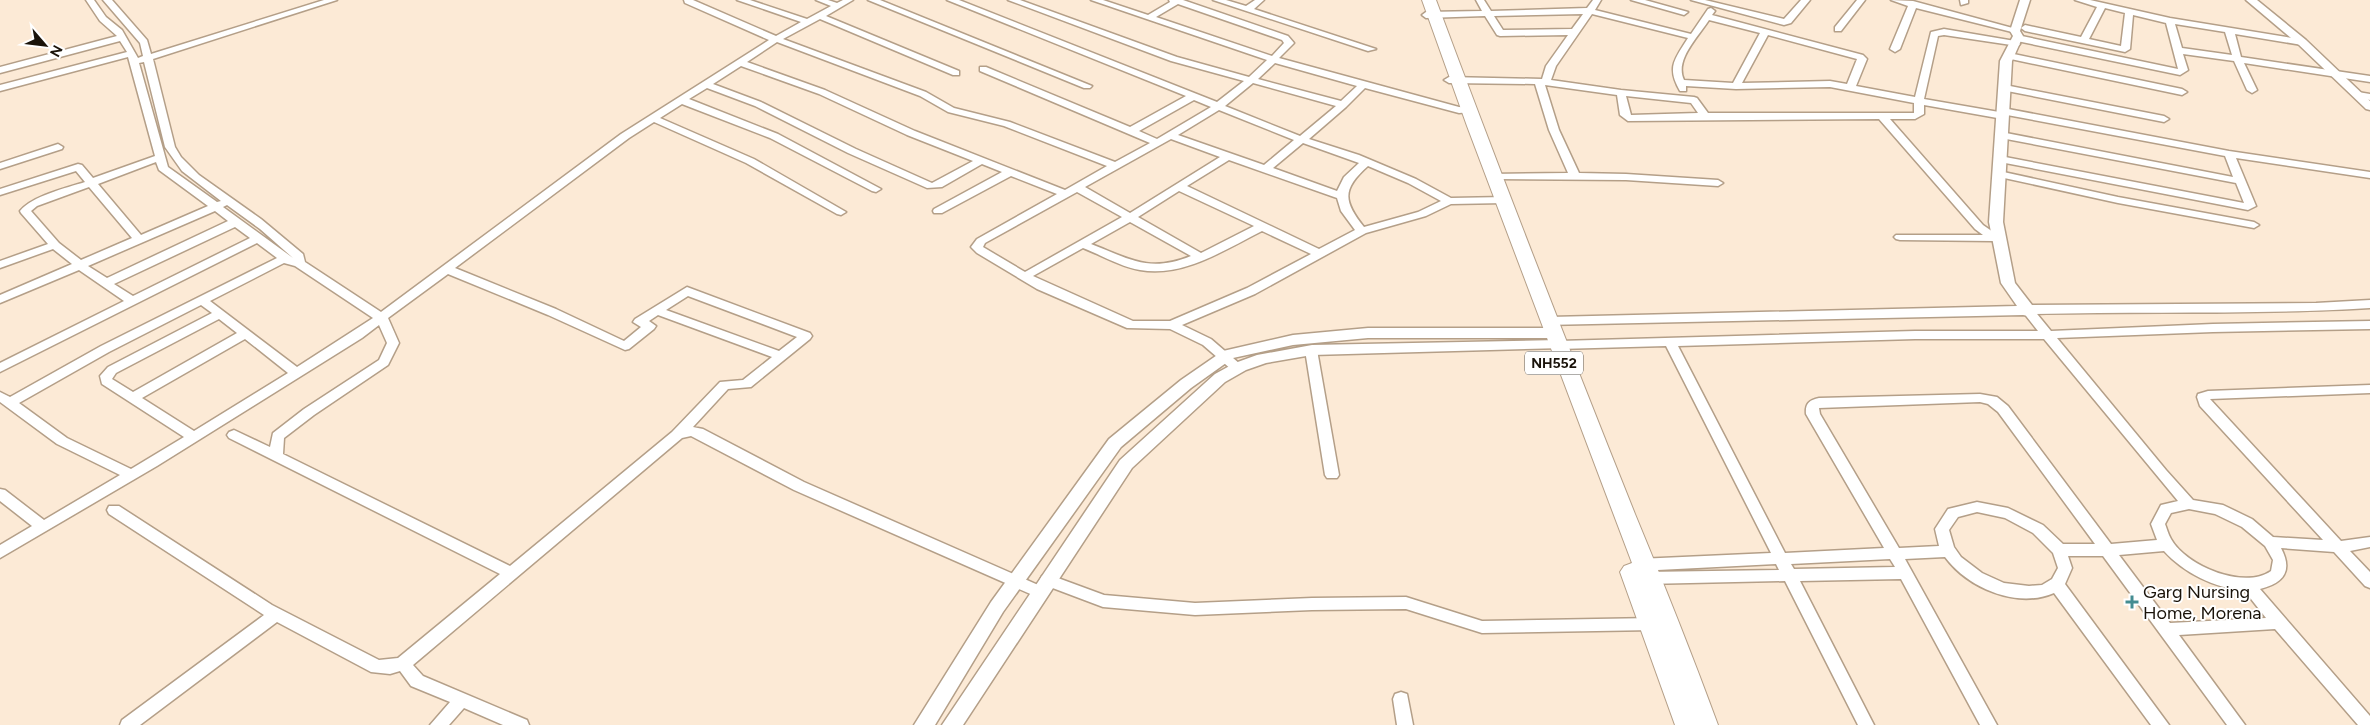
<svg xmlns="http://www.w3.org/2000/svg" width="2370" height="725" font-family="Figtree,sans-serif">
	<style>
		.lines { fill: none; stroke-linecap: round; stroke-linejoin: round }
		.minor-casing { stroke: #b49f88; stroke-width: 3 }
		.tertiary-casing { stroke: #b49f88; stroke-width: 3 }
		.trunk-casing { stroke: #b49f88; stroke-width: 2 }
		.minor { fill: #fff; fill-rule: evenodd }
		.tertiary { fill: #fff; fill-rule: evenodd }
		.trunk { fill: #fff; fill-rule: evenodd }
		.poi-dot { fill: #448c91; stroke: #fff; stroke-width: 2 }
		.labels { text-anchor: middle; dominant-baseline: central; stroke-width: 4; stroke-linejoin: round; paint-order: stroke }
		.shield { fill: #fff; stroke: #5f5a54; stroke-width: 1 }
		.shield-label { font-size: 14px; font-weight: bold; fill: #1a130a }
		.near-poi-label { font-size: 18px; fill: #1a130a; stroke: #fff; text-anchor: start }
	</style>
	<rect width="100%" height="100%" fill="#fcead6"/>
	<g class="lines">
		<g class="minor-casing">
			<path id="minor" d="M 86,0 L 94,0 L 106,17 L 122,30 L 138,58 L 143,56 L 140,43 L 103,0 L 112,0 L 147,40 L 151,54 L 324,0 L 337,0 L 153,59 L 175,147 L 181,157 L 199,175 L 261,219 L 303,254 L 305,262 L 381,312 L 621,134 L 769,40 L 685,3 L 684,0 L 693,0 L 776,36 L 801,22 L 737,0 L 750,0 L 807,19 L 831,6 L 816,0 L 828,0 L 837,3 L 843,0 L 853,0 L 826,16 L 959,71 L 959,75 L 953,75 L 820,19 L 783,39 L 926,92 L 954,108 L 1010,122 L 1115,162 L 1150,143 L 980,71 L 980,67 L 986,67 L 1130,127 L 1186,96 L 947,0 L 959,0 L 1217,102 L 1244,81 L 1171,61 L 1008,0 L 1020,0 L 1177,57 L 1249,77 L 1267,60 L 1091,0 L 1103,0 L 1148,15 L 1170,2 L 1169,0 L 1183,0 L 1288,36 L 1294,43 L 1279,58 L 1459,107 L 1472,108 L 1472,112 L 1459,113 L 1365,88 L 1346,107 L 1309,139 L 1359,155 L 1416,179 L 1451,198 L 1505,197 L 1510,200 L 1505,203 L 1451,204 L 1426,216 L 1366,233 L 1255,294 L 1182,325 L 1211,339 L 1240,364 L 1242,367 L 1236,371 L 1232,370 L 1203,345 L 1170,329 L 1127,328 L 1037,289 L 977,253 L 971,247 L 977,239 L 1057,194 L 1011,176 L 942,213 L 934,213 L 933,211 L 934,209 L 1002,172 L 982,164 L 942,187 L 927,188 L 848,153 L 755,106 L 707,88 L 689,99 L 778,134 L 881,189 L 876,192 L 872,191 L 770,138 L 682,104 L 660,118 L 754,159 L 846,212 L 841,215 L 837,214 L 746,163 L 654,122 L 629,138 L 455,268 L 556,309 L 624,341 L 641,327 L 633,322 L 635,319 L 687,287 L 810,333 L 812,336 L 810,339 L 751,387 L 728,389 L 693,427 L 703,429 L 804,482 L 1045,588 L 1048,592 L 1045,596 L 1040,598 L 1035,596 L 794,490 L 691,436 L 682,438 L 413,665 L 423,676 L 527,720 L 529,725 L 503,725 L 464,708 L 449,725 L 430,725 L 450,702 L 411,686 L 400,671 L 390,674 L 371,672 L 277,622 L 140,725 L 120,725 L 122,720 L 264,615 L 109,514 L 107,510 L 109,506 L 119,506 L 272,605 L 379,660 L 398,658 L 500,574 L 229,438 L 227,435 L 229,432 L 234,430 L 270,447 L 273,433 L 304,409 L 379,360 L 387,343 L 379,325 L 362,338 L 157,466 L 0,558 L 0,545 L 32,526 L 0,501 L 0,489 L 5,490 L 44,520 L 120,475 L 57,444 L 0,402 L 0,392 L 10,397 L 101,346 L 277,258 L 257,243 L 0,372 L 0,363 L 124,301 L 79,270 L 0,303 L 0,295 L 72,264 L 53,249 L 0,268 L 0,261 L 48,244 L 21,213 L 20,211 C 32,196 66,188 85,182 L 76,171 L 0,195 L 0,189 L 78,164 L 82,165 L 93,178 L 155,156 L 128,57 L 0,91 L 0,85 L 127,52 L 120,41 L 0,73 L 0,67 L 117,36 L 100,21 ZM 1178,4 L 1282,40 L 1284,43 L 1272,56 L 1156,17 ZM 777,42 L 920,96 L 948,112 L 1004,126 L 1107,166 L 1065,190 L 915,131 L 825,90 L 747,62 ZM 144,62 L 165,147 L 182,171 L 221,201 L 217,202 L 168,167 L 139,63 ZM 1275,63 L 1357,86 L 1341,101 L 1258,79 ZM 741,66 L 819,94 L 907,135 L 973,161 L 932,183 L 856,149 L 761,102 L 713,84 ZM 1253,83 L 1336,106 L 1300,136 L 1225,106 ZM 1194,100 L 1211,107 L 1157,139 L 1139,131 ZM 1219,110 L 1294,140 L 1264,165 L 1178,135 ZM 1171,139 L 1220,157 L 1130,213 L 1085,187 ZM 1303,143 L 1359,163 L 1344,177 L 1337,191 L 1273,168 ZM 1229,160 L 1337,198 L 1341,211 L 1355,230 L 1319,249 L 1187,186 ZM 156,162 L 159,170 L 208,206 L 141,235 L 98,184 ZM 1368,166 L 1408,183 L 1441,201 L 1418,212 L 1364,227 C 1343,201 1342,189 1368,166 ZM 89,187 L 132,238 L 81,260 L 59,243 L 31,211 L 37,206 ZM 1179,191 L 1254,226 L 1201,253 L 1138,217 ZM 1077,192 L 1122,217 L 1025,272 L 983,247 L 985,243 ZM 227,205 L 260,229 L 293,258 L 223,207 ZM 215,211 L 228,221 L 107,278 L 88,266 ZM 1130,222 L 1191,256 C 1149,273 1130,259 1091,244 ZM 235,227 L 250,238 L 133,296 L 114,284 ZM 1262,231 L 1311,254 L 1247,288 L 1170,321 L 1133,321 L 1033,276 L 1083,248 C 1101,255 1121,267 1140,270 C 1183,278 1226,249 1262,231 ZM 284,263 L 295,266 L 373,318 L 297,367 L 210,301 ZM 448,274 L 548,315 L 625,350 L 629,349 L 654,329 L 656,326 L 649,321 L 658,315 L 772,357 L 743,380 L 720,382 L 672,432 L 510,566 L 283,454 L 284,438 L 314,415 L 388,365 L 399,343 L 388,318 ZM 688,296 L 797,337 L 779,351 L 666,310 ZM 201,305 L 212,313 L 108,367 L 100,376 L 102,384 L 184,437 L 131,469 L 67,438 L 19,403 L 109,352 ZM 219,319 L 237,333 L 133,392 L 112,379 L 116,373 ZM 245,339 L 288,373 L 194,431 L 142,398 Z
				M 868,0 L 880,0 L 1092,86 L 1090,88 L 1084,88 Z
				M 1213,0 L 1226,0 L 1246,6 L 1255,0 L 1264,0 L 1254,9 L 1376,49 L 1368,51 Z
				M 1476,0 L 1484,0 L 1491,11 L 1587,8 L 1593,0 L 1601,0 L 1595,10 L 1691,34 L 1708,9 L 1711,8 L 1715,11 L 1712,15 L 1863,55 L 1867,59 L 1856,86 L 1915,97 L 1931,32 L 1944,29 L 2015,41 L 2020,44 L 2018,46 L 1944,35 L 1938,36 L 1924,99 L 1999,112 L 2000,109 L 2003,108 L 2229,151 L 2370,172 L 2370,178 L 2236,158 L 2256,206 L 2248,210 L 2000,162 L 1995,159 L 2000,156 L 2244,203 L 2236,183 L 2001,138 L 1996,135 L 2001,132 L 2233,177 L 2225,156 L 2007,115 L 2006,118 L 2003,119 L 1924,105 L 1924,114 L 1915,119 L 1890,119 L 1983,225 L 2006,241 L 2000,244 L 1993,241 L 1900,240 L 1896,239 L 1894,237 L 1896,235 L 1983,235 L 1975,229 L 1879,119 L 1628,121 L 1620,115 L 1617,95 L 1545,85 L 1559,130 L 1579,173 L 1626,174 L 1718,180 L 1723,183 L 1718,186 L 1626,180 L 1495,179 L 1490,176 L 1491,174 L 1568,173 L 1549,130 L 1535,84 L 1449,83 L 1444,80 L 1449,77 L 1542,79 L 1546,66 L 1568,35 L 1500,36 L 1497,35 L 1485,16 L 1426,18 L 1422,15 L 1426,12 L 1482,11 ZM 1583,14 L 1572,29 L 1503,30 L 1494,16 ZM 1592,14 L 1688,38 C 1675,59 1666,67 1680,91 L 1686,91 L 1686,86 L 1736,89 L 1830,87 L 1914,103 L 1914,113 L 1708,113 L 1697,98 L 1694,97 L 1621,90 L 1551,80 L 1556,66 ZM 1709,20 L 1760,33 L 1733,83 L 1684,80 C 1674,60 1699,36 1709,20 ZM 1768,35 L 1857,59 L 1847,84 L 1830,81 L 1742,83 ZM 1626,96 L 1691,103 L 1698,113 L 1631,115 Z
				M 1631,0 L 1645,0 L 1688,12 L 1684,15 Z
				M 1691,0 L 1705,0 L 1784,19 L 1801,0 L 1810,0 L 1791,23 L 1784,25 Z
				M 1857,0 L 1865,0 L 1841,31 L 1835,31 L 1835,27 Z
				M 1891,0 L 1913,1 L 2020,30 L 2016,33 L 1916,8 L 1900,49 L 1895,52 L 1890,49 L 1908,6 Z
				M 1960,0 L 1968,0 L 1968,3 L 1961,5 Z
				M 2075,0 L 2090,0 L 2170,18 L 2305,40 L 2306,42 L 2302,45 L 2235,34 L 2241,57 L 2370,76 L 2370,82 L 2244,63 L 2257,90 L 2252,93 L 2247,90 L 2234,61 L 2183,54 L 2188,70 L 2180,75 L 2017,41 L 2013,38 L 2017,35 L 2178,69 L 2166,23 L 2133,15 L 2130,49 L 2125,52 L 2025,31 L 2021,28 L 2025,25 L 2081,37 L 2097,7 ZM 2105,8 L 2125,13 L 2121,46 L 2089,39 ZM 2175,24 L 2225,32 L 2232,55 L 2182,48 Z
				M 2009,53 L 2182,89 L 2187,92 L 2182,95 L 2006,58 L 2004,56 Z
				M 2005,85 L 2164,116 L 2169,119 L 2164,122 L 2002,90 L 2000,88 Z
				M 2358,92 L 2370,94 L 2370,100 L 2355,97 L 2355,93 Z
				M 58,144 L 63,147 L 62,149 L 0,169 L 0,163 Z
				M 1999,171 L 2118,197 L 2254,222 L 2259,225 L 2254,228 L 2118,203 L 1995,176 L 1994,174 Z
				M 2029,308 L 2033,309 L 2051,331 L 2213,324 L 2370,321 L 2370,329 L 2213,332 L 2057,338 L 2166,470 L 2193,500 L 2223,505 L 2252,519 L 2273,537 L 2323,540 L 2200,406 L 2197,397 L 2198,394 L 2208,391 L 2370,385 L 2370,393 L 2210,399 L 2341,541 L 2370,537 L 2370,547 L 2350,551 L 2370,572 L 2370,588 L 2365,586 L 2334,552 L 2281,548 C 2293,571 2284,583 2260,589 L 2370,716 L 2370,725 L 2358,725 L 2275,629 L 2179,635 L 2245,725 L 2227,725 L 2103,556 L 2068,556 L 2072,568 L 2065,584 L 2169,725 L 2151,725 L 2054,593 C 2017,609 1968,588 1945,557 L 1905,559 L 1997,725 L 1980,725 L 1901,579 L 1800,581 L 1874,725 L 1858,725 L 1785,581 L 1645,584 L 1640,582 L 1638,578 L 1640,574 L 1645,572 L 1779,570 L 1776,564 L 1638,571 L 1633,569 L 1631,565 L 1633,561 L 1638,559 L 1771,553 L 1666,346 L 1559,349 L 1553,345 L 1559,341 L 1915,331 L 2038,331 L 2023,312 ZM 1915,339 L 2044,339 L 2178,501 L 2161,505 L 2151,524 L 2157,540 L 2111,544 L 2008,406 L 1997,397 L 1980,394 L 1819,398 C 1809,400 1805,404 1806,414 L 1884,548 L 1785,553 L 1678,346 ZM 1980,402 L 1988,404 L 1998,412 L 2095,544 L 2063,544 L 2043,525 L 2008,508 L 1977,502 L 1948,509 L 1935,529 L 1939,546 L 1899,548 L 1820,414 L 1819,408 ZM 2189,509 L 2215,514 L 2242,527 L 2265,546 L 2273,560 L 2271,571 C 2244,590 2186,566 2171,539 C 2168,534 2167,529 2165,524 L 2171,513 ZM 1977,512 L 2005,518 L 2033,533 L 2053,553 L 2058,568 L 2052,579 L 2042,585 L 2029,586 L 2004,583 L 1982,573 L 1961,557 L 1954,547 L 1949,530 L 1958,517 ZM 2164,551 C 2183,572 2215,589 2244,590 L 2266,618 L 2170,623 L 2119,555 ZM 1890,559 L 1895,567 L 1794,569 L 1791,564 Z
				M 1311,346 L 1317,350 L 1339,475 L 1337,478 L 1327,478 L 1325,475 L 1305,350 Z
				M 1047,574 L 1104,595 L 1195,603 L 1312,598 L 1406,597 L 1482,621 L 1654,618 L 1659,620 L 1662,624 L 1659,628 L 1654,630 L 1482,633 L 1406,609 L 1312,610 L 1195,615 L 1103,607 L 1042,584 L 1040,580 L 1042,576 Z
				M 1401,692 L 1407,694 L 1413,725 L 1397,725 L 1393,699 L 1395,694 Z"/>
		</g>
		<g class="tertiary-casing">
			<path id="tertiary" d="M 2020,0 L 2030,0 L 2020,31 L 2023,36 L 2012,61 L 2003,222 L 2015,283 L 2032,305 L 2316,303 L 2370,300 L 2370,308 C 2258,315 2146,311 2035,314 L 2029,316 L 2023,315 L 1545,325 L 1543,322 L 1545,319 L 1550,317 L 2017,306 L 2001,283 L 1989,222 L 2000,61 L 2013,36 L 2010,31 Z
				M 2246,0 L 2257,0 L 2306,40 L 2370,101 L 2370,110 L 2366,109 L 2298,44 Z
				M 1368,328 L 1555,328 L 1562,333 L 1555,338 L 1368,338 L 1293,345 L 1233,358 L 1191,388 L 1121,447 L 1003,612 L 935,725 L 914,725 L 991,602 L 1109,439 L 1181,380 L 1223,351 L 1293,335 Z
				M 1559,340 L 1564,342 L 1566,345 L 1564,348 L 1312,355 L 1266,363 L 1246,370 L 1225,382 L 1132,468 L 963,725 L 942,725 L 1120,460 L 1215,374 L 1235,363 L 1257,355 L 1312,345 Z"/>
		</g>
		<g class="trunk-casing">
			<path id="trunk" d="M 1422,0 L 1436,0 C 1500,172 1567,344 1635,514 C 1664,584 1692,654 1718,725 L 1675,725 L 1620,572 L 1624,566 L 1632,563 L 1467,126 Z"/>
		</g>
		<use href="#minor" class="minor"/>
		<use href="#tertiary" class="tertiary"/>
		<use href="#trunk" class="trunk"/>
	</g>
	<path class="poi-dot" d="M2129.5 594.5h5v5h5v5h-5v5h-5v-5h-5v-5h5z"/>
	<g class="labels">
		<rect class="shield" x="1525" y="351.5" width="58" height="23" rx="4"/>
		<g class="shield-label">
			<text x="1554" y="363">NH552</text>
		</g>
		<g class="near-poi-label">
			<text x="2143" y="592">Garg Nursing<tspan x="2143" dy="21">Home, Morena</tspan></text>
		</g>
	</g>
	<g transform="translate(45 45) rotate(118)" stroke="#ffffff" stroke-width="4" paint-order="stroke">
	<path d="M0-4L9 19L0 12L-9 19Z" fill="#1a130a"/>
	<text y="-8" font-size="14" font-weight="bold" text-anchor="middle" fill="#1a130a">N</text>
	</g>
</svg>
